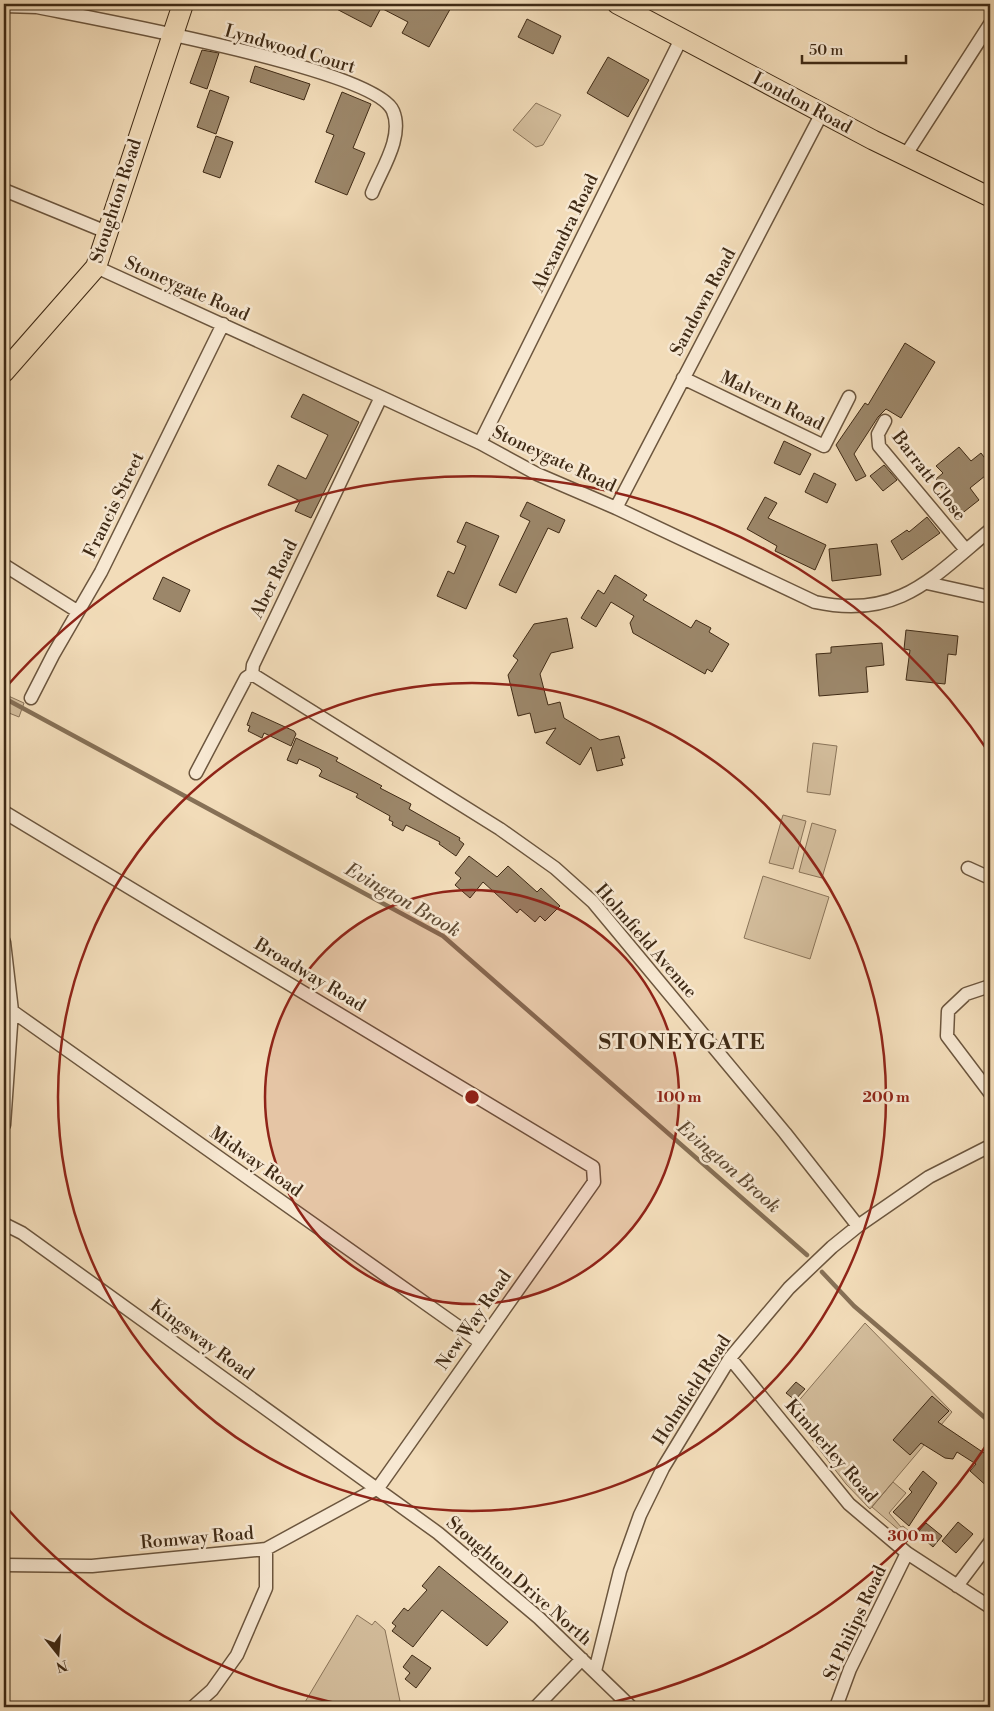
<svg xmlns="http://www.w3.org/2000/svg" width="994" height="1711" font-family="'Libre Bodoni',serif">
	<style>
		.green { fill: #d4be9d; stroke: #8a7459 }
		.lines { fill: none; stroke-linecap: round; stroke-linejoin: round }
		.stream { stroke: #867056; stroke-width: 4.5 }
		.building { fill: #9c876a; stroke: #3f2a15 }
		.minor-casing { stroke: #6c563e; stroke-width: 15 }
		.primary-casing { stroke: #3f2a15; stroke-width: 21 }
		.trunk-casing { stroke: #3f2a15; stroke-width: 22 }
		.minor { stroke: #f7e8d2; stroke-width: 12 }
		.primary { stroke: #f2dcb9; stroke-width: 19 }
		.trunk { stroke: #f2dcb9; stroke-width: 20 }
		.ring { fill: none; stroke: #8f2418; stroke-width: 2.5 }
		.labels { text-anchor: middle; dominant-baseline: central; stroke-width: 5; stroke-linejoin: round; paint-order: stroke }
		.street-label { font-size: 18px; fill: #3f2a15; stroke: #f7e8d2 }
		.water-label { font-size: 19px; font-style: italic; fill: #624d35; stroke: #f7e8d2 }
		.district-label { font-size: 22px; font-weight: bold; letter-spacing: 1px; fill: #3f2a15; stroke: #f7e8d2 }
		.centre { fill: #8f2418; stroke: #f7e8d2; stroke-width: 2.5 }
		.ring-label { font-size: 15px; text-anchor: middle; font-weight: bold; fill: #8f2418; stroke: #f7e8d2; stroke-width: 5; stroke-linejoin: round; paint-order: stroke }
	</style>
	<rect width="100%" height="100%" fill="#f2dcb9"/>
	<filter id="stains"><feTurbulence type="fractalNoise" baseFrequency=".004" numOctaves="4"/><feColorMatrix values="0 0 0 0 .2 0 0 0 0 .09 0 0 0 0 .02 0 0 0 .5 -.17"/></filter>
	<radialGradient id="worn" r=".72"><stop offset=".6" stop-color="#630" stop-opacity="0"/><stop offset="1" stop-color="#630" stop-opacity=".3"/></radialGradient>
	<path class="green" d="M 536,103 L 561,115 L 543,145 L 536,147 L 513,130 Z
		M 4,694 L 24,703 L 19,717 L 4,711 Z
		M 813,743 L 837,746 L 830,795 L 807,792 Z
		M 783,815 L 806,821 L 793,869 L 769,863 Z
		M 812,823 L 836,830 L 822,878 L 799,872 Z
		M 763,876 L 829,897 L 810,959 L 744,938 Z
		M 865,1323 L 952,1412 L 870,1509 L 846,1484 L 790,1411 Z
		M 893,1482 L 906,1493 L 889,1513 L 901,1527 L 903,1526 L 911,1533 L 907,1537 L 872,1507 Z
		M 357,1615 L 372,1625 L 375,1621 L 385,1630 L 401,1706 L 302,1707 Z"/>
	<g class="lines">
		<path class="stream" d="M 4,698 L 443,936 L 807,1255
			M 822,1272 L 854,1306 L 990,1422"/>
	</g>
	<path class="building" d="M 327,4 L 453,4 L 429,47 L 402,33 L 408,22 L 381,8 L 371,27 Z
		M 527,19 L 561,36 L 553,54 L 518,37 Z
		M 202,50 L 219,53 L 207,89 L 190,83 Z
		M 608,57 L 649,80 L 628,117 L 587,93 Z
		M 255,66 L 310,84 L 304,100 L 250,82 Z
		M 210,90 L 229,97 L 216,134 L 197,127 Z
		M 342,92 L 371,104 L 353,148 L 365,153 L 347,195 L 315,182 L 334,135 L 326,132 Z
		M 216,136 L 233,142 L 220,178 L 203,172 Z
		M 905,343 L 935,362 L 901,418 L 886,409 L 878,417 L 854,454 L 866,476 L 856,481 L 836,445 L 865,403 L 868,405 Z
		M 303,394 L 359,422 L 311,518 L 295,511 L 300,501 L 268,485 L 278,465 L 306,479 L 328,435 L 291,417 Z
		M 784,441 L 811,454 L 800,475 L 774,463 Z
		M 959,447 L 971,461 L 981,453 L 990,465 L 990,472 L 970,488 L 979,500 L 960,515 L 936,479 L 943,473 L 936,466 Z
		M 884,465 L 897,480 L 883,491 L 870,476 Z
		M 814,473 L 836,484 L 827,503 L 805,492 Z
		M 765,497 L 777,503 L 768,518 L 826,545 L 815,570 L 775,551 L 777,546 L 747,529 Z
		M 527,502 L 565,520 L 559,533 L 548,528 L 516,593 L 499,585 L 530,521 L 520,516 Z
		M 927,517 L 940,533 L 902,560 L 891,541 L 907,530 L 909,532 Z
		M 466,522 L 499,536 L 466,609 L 437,596 L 448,571 L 454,574 L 466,546 L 457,542 Z
		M 877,544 L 881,575 L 832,581 L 829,549 Z
		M 615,575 L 647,595 L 643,600 L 691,628 L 696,620 L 711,628 L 709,632 L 729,644 L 712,672 L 707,669 L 705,674 L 633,633 L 630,623 L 634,616 L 611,602 L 596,627 L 581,618 L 598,590 L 604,594 Z
		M 163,577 L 190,590 L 180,612 L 153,599 Z
		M 567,618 L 573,648 L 551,653 L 540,674 L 548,705 L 560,702 L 564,718 L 600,740 L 619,736 L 625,758 L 621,759 L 623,765 L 597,771 L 591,747 L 580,765 L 546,743 L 556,728 L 535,733 L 530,713 L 518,716 L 508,675 L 518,660 L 513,656 L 534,624 Z
		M 906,630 L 958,636 L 956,655 L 948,654 L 945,684 L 906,680 L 910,650 L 904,649 Z
		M 882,643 L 884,665 L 866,667 L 868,692 L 819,696 L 816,654 L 831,653 L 831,647 Z
		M 252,712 L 294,731 L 296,734 L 291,746 L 264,733 L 262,738 L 248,731 L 250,726 L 247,725 Z
		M 296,738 L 338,758 L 336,761 L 382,786 L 380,788 L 411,804 L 409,809 L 460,838 L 459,840 L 464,844 L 456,856 L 439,844 L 440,842 L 406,825 L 403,831 L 392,825 L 393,822 L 389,820 L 390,816 L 356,797 L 358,794 L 319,776 L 322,771 L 319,768 L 299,759 L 297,764 L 287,760 Z
		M 469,856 L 497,877 L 508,866 L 537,892 L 541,888 L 560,906 L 545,921 L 540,916 L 535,922 L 520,909 L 517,913 L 483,882 L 470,898 L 455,885 L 461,878 L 455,873 Z
		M 796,1382 L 805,1389 L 795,1400 L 786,1393 Z
		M 932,1396 L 949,1411 L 938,1422 L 990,1457 L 990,1489 L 970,1471 L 976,1464 L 957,1452 L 953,1459 L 945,1458 L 921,1443 L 910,1455 L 893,1440 Z
		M 923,1471 L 937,1483 L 909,1526 L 893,1512 L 912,1492 L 909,1489 Z
		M 958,1522 L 973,1534 L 956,1553 L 942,1541 Z
		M 926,1523 L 942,1536 L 933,1547 L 917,1533 Z
		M 439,1566 L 508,1622 L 487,1646 L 442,1610 L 413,1647 L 392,1631 L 396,1626 L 392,1623 L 404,1608 L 408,1611 L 427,1590 L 422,1586 Z
		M 412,1655 L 431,1668 L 416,1688 L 405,1679 L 410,1673 L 403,1667 Z"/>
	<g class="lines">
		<g class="minor-casing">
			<path id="minor" d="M 4,6 L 37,7 C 91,18 376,69 393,111 C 404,137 381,170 372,193
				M 905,156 L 990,24
				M 4,190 L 109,233
				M 96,267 L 381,397 L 480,443 L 537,474 L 616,508 L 815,602 C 898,620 932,578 990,530
				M 683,378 L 824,446 L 849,397
				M 885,421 L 878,434 L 879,446 L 966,550
				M 480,443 L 681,39
				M 616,508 L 822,113
				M 4,565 L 77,611
				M 927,583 L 990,597
				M 252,674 L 500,829 L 555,868 L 593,902 L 785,1133 L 858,1226
				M 31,698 L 53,655 L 101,572 L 223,324
				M 196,773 L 246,678 L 252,674 L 253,665 L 381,397
				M 4,812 L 593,1167 L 594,1182 L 378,1488
				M 968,868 L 990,878
				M 4,942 L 12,1011 L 4,1125
				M 990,986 L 966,994 L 948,1011 L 947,1036 L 990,1093
				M 12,1011 L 480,1342
				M 4,1224 L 22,1233 L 438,1533 L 539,1618 L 631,1707
				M 730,1358 L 849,1504 L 907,1553 L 990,1607
				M 4,1565 L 92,1566 L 266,1549 L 378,1488
				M 957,1586 L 990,1542
				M 595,1671 L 620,1571 L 640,1515 L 663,1468 L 730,1358 L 789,1288 L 832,1247 L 858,1226 L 929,1177 L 990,1146
				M 193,1707 L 212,1690 L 237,1655 L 266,1588 L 266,1549
				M 536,1707 L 582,1659
				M 836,1707 L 850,1669 L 907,1553"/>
		</g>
		<g class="primary-casing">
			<path id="primary" d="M 617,4 L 873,140 L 990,197"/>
		</g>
		<g class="trunk-casing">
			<path id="trunk" d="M 4,372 L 96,267 L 183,4"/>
		</g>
		<use href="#minor" class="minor"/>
		<use href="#primary" class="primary"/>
		<use href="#trunk" class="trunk"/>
	</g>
	<circle cx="472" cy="1097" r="207" fill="#8f2418" fill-opacity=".12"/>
	<g class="ring">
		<circle cx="472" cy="1097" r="207"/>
		<circle cx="472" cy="1097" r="414"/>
		<path d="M990 1440A621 621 0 0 1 590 1707M354 1707A621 621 0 0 1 7 1508M7 686A621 621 0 0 1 990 754"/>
	</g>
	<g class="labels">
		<g class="street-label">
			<text transform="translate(290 49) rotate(16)">Lyndwood Court</text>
			<text transform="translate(802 103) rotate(28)">London Road</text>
			<text transform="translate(116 201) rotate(-72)">Stoughton Road</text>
			<text transform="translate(565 233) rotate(-64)">Alexandra Road</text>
			<text transform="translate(187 289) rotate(24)">Stoneygate Road</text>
			<text transform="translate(703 302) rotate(-62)">Sandown Road</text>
			<text transform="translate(772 401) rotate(26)">Malvern Road</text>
			<text transform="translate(554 459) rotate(25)">Stoneygate Road</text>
			<text transform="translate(929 476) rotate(52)">Barratt Close</text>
			<text transform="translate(114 505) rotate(-64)">Francis Street</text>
			<text transform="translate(274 579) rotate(-64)">Aber Road</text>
			<text transform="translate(646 941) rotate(49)">Holmfield Avenue</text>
			<text transform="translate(310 975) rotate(31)">Broadway Road</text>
			<text transform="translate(256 1162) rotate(35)">Midway Road</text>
			<text transform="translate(474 1320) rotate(-55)">New Way Road</text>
			<text transform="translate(202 1340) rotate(36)">Kingsway Road</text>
			<text transform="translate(692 1390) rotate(-57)">Holmfield Road</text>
			<text transform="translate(831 1451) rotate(49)">Kimberley Road</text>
			<text transform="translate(197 1538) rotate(-5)">Romway Road</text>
			<text transform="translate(519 1581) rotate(41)">Stoughton Drive North</text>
			<text transform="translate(855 1623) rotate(-65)">St Philips Road</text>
		</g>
		<g class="water-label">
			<text transform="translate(403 900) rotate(30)">Evington Brook</text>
			<text transform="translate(729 1167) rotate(41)">Evington Brook</text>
		</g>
		<g class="district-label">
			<text x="682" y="1042">STONEYGATE</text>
		</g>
	</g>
	<circle cx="472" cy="1097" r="8" class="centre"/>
	<g class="ring-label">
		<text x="679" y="1102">100 m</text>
		<text x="886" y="1102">200 m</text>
		<text x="911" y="1541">300 m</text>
	</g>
	<rect width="994" height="1711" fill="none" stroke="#f2dcb9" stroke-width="20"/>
	<rect x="5" y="5" width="984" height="1701" fill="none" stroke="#3f2a15" stroke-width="2.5"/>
	<rect x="10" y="10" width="974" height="1691" fill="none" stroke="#3f2a15"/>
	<g transform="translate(58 1654) rotate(163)" stroke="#f7e8d2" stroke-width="4" paint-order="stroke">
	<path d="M0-4L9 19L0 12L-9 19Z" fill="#3f2a15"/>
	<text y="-8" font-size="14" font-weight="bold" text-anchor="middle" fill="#3f2a15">N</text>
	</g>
	<path d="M802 55v8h104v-8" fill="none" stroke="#3f2a15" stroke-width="2.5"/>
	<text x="809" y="55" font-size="15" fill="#3f2a15" stroke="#f7e8d2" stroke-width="4" paint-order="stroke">50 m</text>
	<rect width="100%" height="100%" filter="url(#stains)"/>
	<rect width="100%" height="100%" fill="url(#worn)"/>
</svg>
